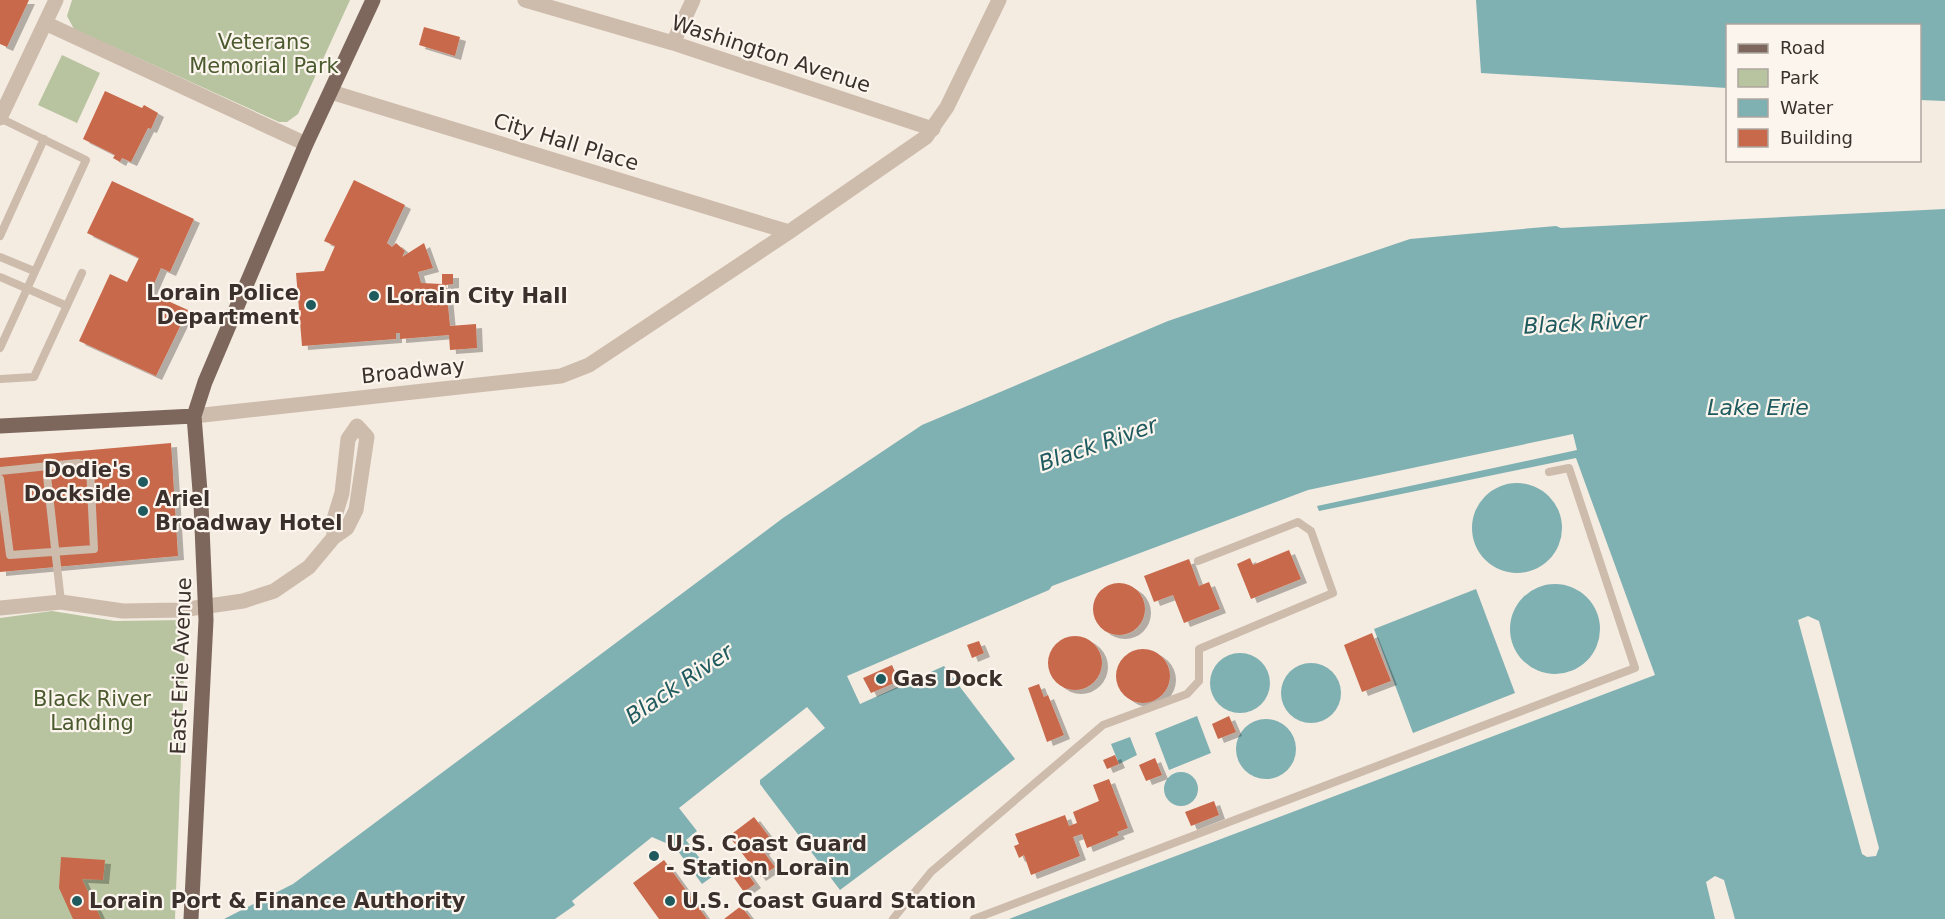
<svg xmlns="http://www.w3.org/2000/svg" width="1945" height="919" font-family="'DejaVu Sans',sans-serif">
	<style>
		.green { fill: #b8c4a0 }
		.water { fill: #7fb0b2 }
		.pier { fill: #f4ebe1 }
		.building { fill: #c8694b; filter: url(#shadow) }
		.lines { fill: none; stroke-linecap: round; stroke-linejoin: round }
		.lane { stroke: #cdbbac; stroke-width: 8 }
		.street { stroke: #cdbbac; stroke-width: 15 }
		.primary { stroke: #7d675c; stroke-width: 15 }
		.primary-bridge { stroke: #7d675c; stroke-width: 15 }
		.poi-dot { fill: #1f5a5e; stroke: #fbf5ee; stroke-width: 2 }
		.labels { text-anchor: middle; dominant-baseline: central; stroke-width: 4.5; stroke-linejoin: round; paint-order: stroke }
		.park-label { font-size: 21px; fill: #4a5a2e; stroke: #fbf5ee }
		.street-label { font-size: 21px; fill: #3b302b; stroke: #fbf5ee }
		.poi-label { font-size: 21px; font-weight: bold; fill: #3b302b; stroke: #fbf5ee; text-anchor: start }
		.water-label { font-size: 22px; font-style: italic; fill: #1f5a5e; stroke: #fbf5ee }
	</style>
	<defs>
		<filter id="shadow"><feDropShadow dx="6" dy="4" stdDeviation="0" flood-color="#0004"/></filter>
	</defs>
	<rect width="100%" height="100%" fill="#f4ebe1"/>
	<path class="green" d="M 72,0 L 350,0 L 298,114 L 287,122 L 279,122 L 74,29 L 67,16 Z
		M 62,55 L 100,73 L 77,123 L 38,105 Z
		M 52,611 L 115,621 L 186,620 L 175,919 L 0,919 L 0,618 Z"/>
	<path class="water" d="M 1476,0 L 1945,0 L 1945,101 L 1920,100 L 1920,26 L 1728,26 L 1727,88 L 1481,73 Z
		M 1945,209 L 1945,919 L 1009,919 L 1655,675 L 1576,458 L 1319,511 L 1317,506 L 1577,450 L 1573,434 L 1308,490 L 1052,586 L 1049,590 L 847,676 L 860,704 L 944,666 L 1015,759 L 840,890 L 760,784 L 760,780 L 825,728 L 807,707 L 679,808 L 697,831 L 686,840 L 713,876 L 702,884 L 675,847 L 652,837 L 572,901 L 575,905 L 555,919 L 224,919 L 293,884 L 783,518 L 922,425 L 1168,321 L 1410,239 L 1556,226 L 1561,228 Z
		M1472 528a45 45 0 1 1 90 0a45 45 0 1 1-90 0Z
		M1510 629a45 45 0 1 1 90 0a45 45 0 1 1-90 0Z
		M 1476,589 L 1515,693 L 1413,733 L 1374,629 Z
		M1210 683a30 30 0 1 1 60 0a30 30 0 1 1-60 0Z
		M1281 693a30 30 0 1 1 60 0a30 30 0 1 1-60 0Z
		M 1197,716 L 1211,753 L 1169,770 L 1155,733 Z
		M1236 749a30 30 0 1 1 60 0a30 30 0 1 1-60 0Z
		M 1130,737 L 1137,755 L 1119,764 L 1111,744 Z
		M1164 789a17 17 0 1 1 34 0a17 17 0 1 1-34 0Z"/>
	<path class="pier" d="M 1808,616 L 1819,621 L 1879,848 L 1876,856 L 1867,857 L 1862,854 L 1798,620 Z
		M 1715,876 L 1724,880 L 1735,919 L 1715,919 L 1706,882 Z"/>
	<path class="building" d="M 0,0 L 29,0 L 7,47 L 0,44 Z
		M 424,27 L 460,37 L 455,56 L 419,45 Z
		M 105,91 L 142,108 L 144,105 L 158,113 L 151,129 L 148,128 L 131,162 L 122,158 L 120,162 L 113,158 L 115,155 L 83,139 Z
		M 354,180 L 405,205 L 387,243 L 392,247 L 396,243 L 405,251 L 402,257 L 424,243 L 433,268 L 418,272 L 421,283 L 442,284 L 442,274 L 453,274 L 453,284 L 446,285 L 450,326 L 476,324 L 477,348 L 450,350 L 449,335 L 400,339 L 400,333 L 396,333 L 396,339 L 302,346 L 296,273 L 324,271 L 335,246 L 324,241 Z
		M 112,181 L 194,219 L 170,272 L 161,268 L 150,293 L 188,310 L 156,376 L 79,341 L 110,274 L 127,282 L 139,258 L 87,233 Z
		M 171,443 L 178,556 L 0,572 L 0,458 Z
		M 1289,550 L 1301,579 L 1251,599 L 1237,564 L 1250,558 L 1253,565 Z
		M 1189,559 L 1199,586 L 1209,582 L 1220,609 L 1184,623 L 1173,595 L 1154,602 L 1144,576 Z
		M1093 609a26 26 0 1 1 52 0a26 26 0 1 1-52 0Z
		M 1372,633 L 1391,681 L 1362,692 L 1344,645 Z
		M1048 663a27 27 0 1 1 54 0a27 27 0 1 1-54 0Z
		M 979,641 L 984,653 L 972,658 L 967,645 Z
		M1116 676a27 27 0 1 1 54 0a27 27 0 1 1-54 0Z
		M 892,665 L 899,681 L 871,693 L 863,678 Z
		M 1039,684 L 1044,697 L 1048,695 L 1064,735 L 1047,742 L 1028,688 Z
		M 1229,716 L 1236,732 L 1218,739 L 1212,724 Z
		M 1115,755 L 1119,764 L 1107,769 L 1103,760 Z
		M 1155,758 L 1162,775 L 1146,781 L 1139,765 Z
		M 1109,779 L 1128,828 L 1117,832 L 1119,835 L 1087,848 L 1082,834 L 1073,837 L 1080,856 L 1031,875 L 1024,855 L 1019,858 L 1014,846 L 1019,844 L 1015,834 L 1065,815 L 1069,826 L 1077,823 L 1073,812 L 1099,801 L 1093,785 Z
		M 1214,801 L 1219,815 L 1191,826 L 1185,812 Z
		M 754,817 L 774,843 L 763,851 L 775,867 L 760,877 L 729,836 Z
		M 61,857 L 105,860 L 103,880 L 82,879 L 101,919 L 73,919 L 59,888 Z
		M 664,860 L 707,919 L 659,919 L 633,883 Z
		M 745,870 L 755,884 L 744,892 L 734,878 Z
		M 741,906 L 751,919 L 724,919 Z"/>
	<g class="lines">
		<path class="lane" d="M 0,236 L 44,139
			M 0,257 L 34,271
			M 0,277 L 67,306
			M 0,348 L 86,160 L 0,118
			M 0,379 L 34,377 L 82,273
			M 0,471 L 78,463 L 90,466 L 94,549 L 10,555 L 0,479
			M 47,476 L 61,602
			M 893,919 L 931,872 L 1103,725 L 1187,694 L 1199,681 L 1199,649 L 1333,593 L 1311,531 L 1298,522 L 1198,561
			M 974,919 L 1635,668 L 1569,468 L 1549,472"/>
		<path class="street" d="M 525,0 L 673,43 L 933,129
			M 45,23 L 306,144
			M 673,43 L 693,0
			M 331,92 L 789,232
			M 0,118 L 56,0
			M 194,416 L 561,376 L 589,365 L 789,232 L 926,137 L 947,107 L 999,0
			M 0,608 L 61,602 L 123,611 L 181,610 L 243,601 L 274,591 L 309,567 L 334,537 L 347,528 L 356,510 L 367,437 L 357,426 L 348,439 L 342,493 L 334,519 L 334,537"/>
		<path class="primary" d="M 0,426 L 194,416
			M 201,504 L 194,416 L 205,382 L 306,144 L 373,0"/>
		<path class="primary-bridge" d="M 191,919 L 206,620 L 201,504"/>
	</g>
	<g class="poi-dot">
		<circle cx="374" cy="296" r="6"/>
		<circle cx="311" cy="305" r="6"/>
		<circle cx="143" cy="482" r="6"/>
		<circle cx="143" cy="511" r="6"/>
		<circle cx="881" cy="679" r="6"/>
		<circle cx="654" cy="856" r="6"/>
		<circle cx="77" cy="901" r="6"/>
		<circle cx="670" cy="901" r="6"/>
	</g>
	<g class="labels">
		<g class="park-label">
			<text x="264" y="42">Veterans<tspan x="264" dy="24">Memorial Park</tspan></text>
			<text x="92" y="699">Black River<tspan x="92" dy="24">Landing</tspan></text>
		</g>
		<g class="street-label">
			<text transform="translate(771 54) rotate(18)">Washington Avenue</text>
			<text transform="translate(566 142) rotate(17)">City Hall Place</text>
			<text transform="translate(413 371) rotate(-6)">Broadway</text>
			<text transform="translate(181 666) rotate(-88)">East Erie Avenue</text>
		</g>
		<g class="poi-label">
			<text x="299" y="293" text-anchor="end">Lorain Police<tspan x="299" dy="24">Department</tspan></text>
			<text x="386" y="296">Lorain City Hall</text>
			<text x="131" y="470" text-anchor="end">Dodie's<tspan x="131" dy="24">Dockside</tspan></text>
			<text x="155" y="499">Ariel<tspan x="155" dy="24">Broadway Hotel</tspan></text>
			<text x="893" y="679">Gas Dock</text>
			<text x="666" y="844">U.S. Coast Guard<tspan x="666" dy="24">- Station Lorain</tspan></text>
			<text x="89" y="901">Lorain Port &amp; Finance Authority</text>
			<text x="682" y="901">U.S. Coast Guard Station</text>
		</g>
		<g class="water-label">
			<text transform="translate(1585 323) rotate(-3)">Black River</text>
			<text x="1758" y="407">Lake Erie</text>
			<text transform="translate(1098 444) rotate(-19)">Black River</text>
			<text transform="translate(679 684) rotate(-34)">Black River</text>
		</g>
	</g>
	<rect x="1726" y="24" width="195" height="138" fill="#fbf5ee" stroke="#aea6a0" stroke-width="1.5"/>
	<rect x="1738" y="44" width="30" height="9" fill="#7d675c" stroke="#aea6a0" stroke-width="1.5"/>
	<text x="1780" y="54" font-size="18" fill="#3b302b">Road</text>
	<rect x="1738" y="69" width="30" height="18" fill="#b8c4a0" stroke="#aea6a0" stroke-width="1.5"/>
	<text x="1780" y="84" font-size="18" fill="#3b302b">Park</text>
	<rect x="1738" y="99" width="30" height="18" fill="#7fb0b2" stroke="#aea6a0" stroke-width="1.5"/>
	<text x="1780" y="114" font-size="18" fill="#3b302b">Water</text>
	<rect x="1738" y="129" width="30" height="18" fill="#c8694b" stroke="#aea6a0" stroke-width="1.5"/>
	<text x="1780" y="144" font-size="18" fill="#3b302b">Building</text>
</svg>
